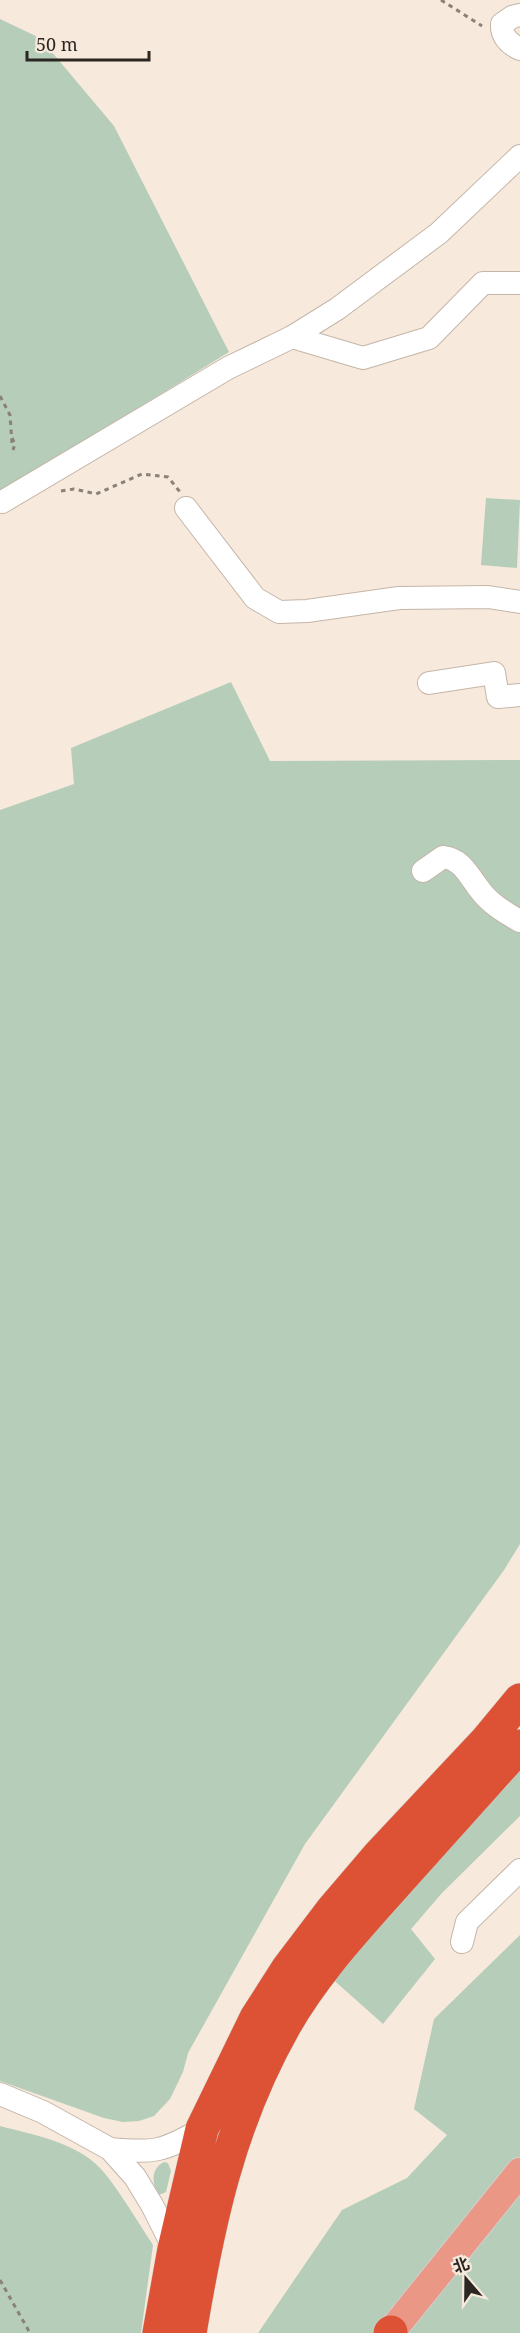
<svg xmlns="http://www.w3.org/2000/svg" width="520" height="2333" font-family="'Noto Serif','Noto Sans SC',serif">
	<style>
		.green { fill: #b5cdb9 }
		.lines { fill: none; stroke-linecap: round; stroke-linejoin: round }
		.minor-casing { stroke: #c4b6a9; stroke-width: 24 }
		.major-casing { stroke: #d0cfce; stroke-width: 30 }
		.highway-casing { stroke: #d0cfce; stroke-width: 34 }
		.path { stroke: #8a8178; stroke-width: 3; stroke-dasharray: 4.5 4.5; stroke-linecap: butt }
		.minor { stroke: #fff; stroke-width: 22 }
		.major { stroke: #eb9786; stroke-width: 28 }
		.highway { stroke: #dd5235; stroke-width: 33 }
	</style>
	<rect width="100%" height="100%" fill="#f7e9db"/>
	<path class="green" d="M 0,19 L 40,38 L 114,126 L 229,352 L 0,493 Z
		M 486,498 L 520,500 L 517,568 L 481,565 Z
		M 231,682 L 270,761 L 520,760 L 520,1544 L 504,1570 L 305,1844 L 188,2053 L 183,2072 L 170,2099 L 154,2116 L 139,2121 L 123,2122 L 104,2118 L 0,2081 L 0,810 L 74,784 L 71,748 Z
		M 520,1770 L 520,1816 L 442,1893 L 411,1929 L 435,1959 L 383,2024 L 328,1975 L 409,1884 L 507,1786 Z
		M 520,1935 L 520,2333 L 258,2333 L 342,2210 L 407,2178 L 447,2135 L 414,2109 L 434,2019 Z
		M 0,2126 C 34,2135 76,2142 101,2169 C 120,2191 137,2221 153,2245 L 141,2333 L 0,2333 Z
		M 164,2162 L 168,2163 L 171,2171 L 166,2192 L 159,2195 C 151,2184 151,2168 164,2162 Z"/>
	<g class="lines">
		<g class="minor-casing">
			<path id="minor" d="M 520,15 L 512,17 L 502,24 C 501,36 509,44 520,49
				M 292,337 L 363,358 L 429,338 L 483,283 L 520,283
				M 2,502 L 228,368 L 292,337 L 337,309 L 439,233 L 520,156
				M 186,508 L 255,598 L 279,612 L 307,611 L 399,598 L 488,597 L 520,602
				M 429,683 L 494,673 L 498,697 L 520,695
				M 423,871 L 443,857 C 466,859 472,885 488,899 C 497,908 509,915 520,921
				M 462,1942 L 467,1922 L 520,1870
				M 0,2094 L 43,2112 L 110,2149 L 135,2177 L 152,2205 L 174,2249
				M 110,2149 C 155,2153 162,2152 202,2129"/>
		</g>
		<g class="major-casing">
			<path id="major" d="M 391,2332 L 520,2172"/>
		</g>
		<g class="highway-casing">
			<path id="highway" d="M 159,2333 L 174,2249 L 202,2129 L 256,2018 L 288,1968 L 332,1910 L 379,1855 L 486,1741 L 520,1700
				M 190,2333 C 208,2225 229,2124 284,2027 C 313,1975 356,1929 396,1884 C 437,1838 479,1792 520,1746
				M 390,2333 L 391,2332"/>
		</g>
		<path class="path" d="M 441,0 L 482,26
			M 0,396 L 10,415 L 12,444
			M 12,438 L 15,444 L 13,450
			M 61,491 L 74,489 L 96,494 L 142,474 L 168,477 L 180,492
			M 0,2280 L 30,2333"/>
		<use href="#minor" class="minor"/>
		<use href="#major" class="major"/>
		<use href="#highway" class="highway"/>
	</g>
	<g transform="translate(466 2279) rotate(340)" stroke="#f7e9db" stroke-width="4.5" paint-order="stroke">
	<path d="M0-4.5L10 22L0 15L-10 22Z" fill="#2b2621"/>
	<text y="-9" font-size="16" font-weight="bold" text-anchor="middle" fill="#2b2621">北</text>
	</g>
	<path d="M27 51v9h122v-9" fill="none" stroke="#2b2621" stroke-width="3"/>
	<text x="36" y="51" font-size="18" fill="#2b2621" stroke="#f7e9db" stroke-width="4.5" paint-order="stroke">50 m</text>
</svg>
